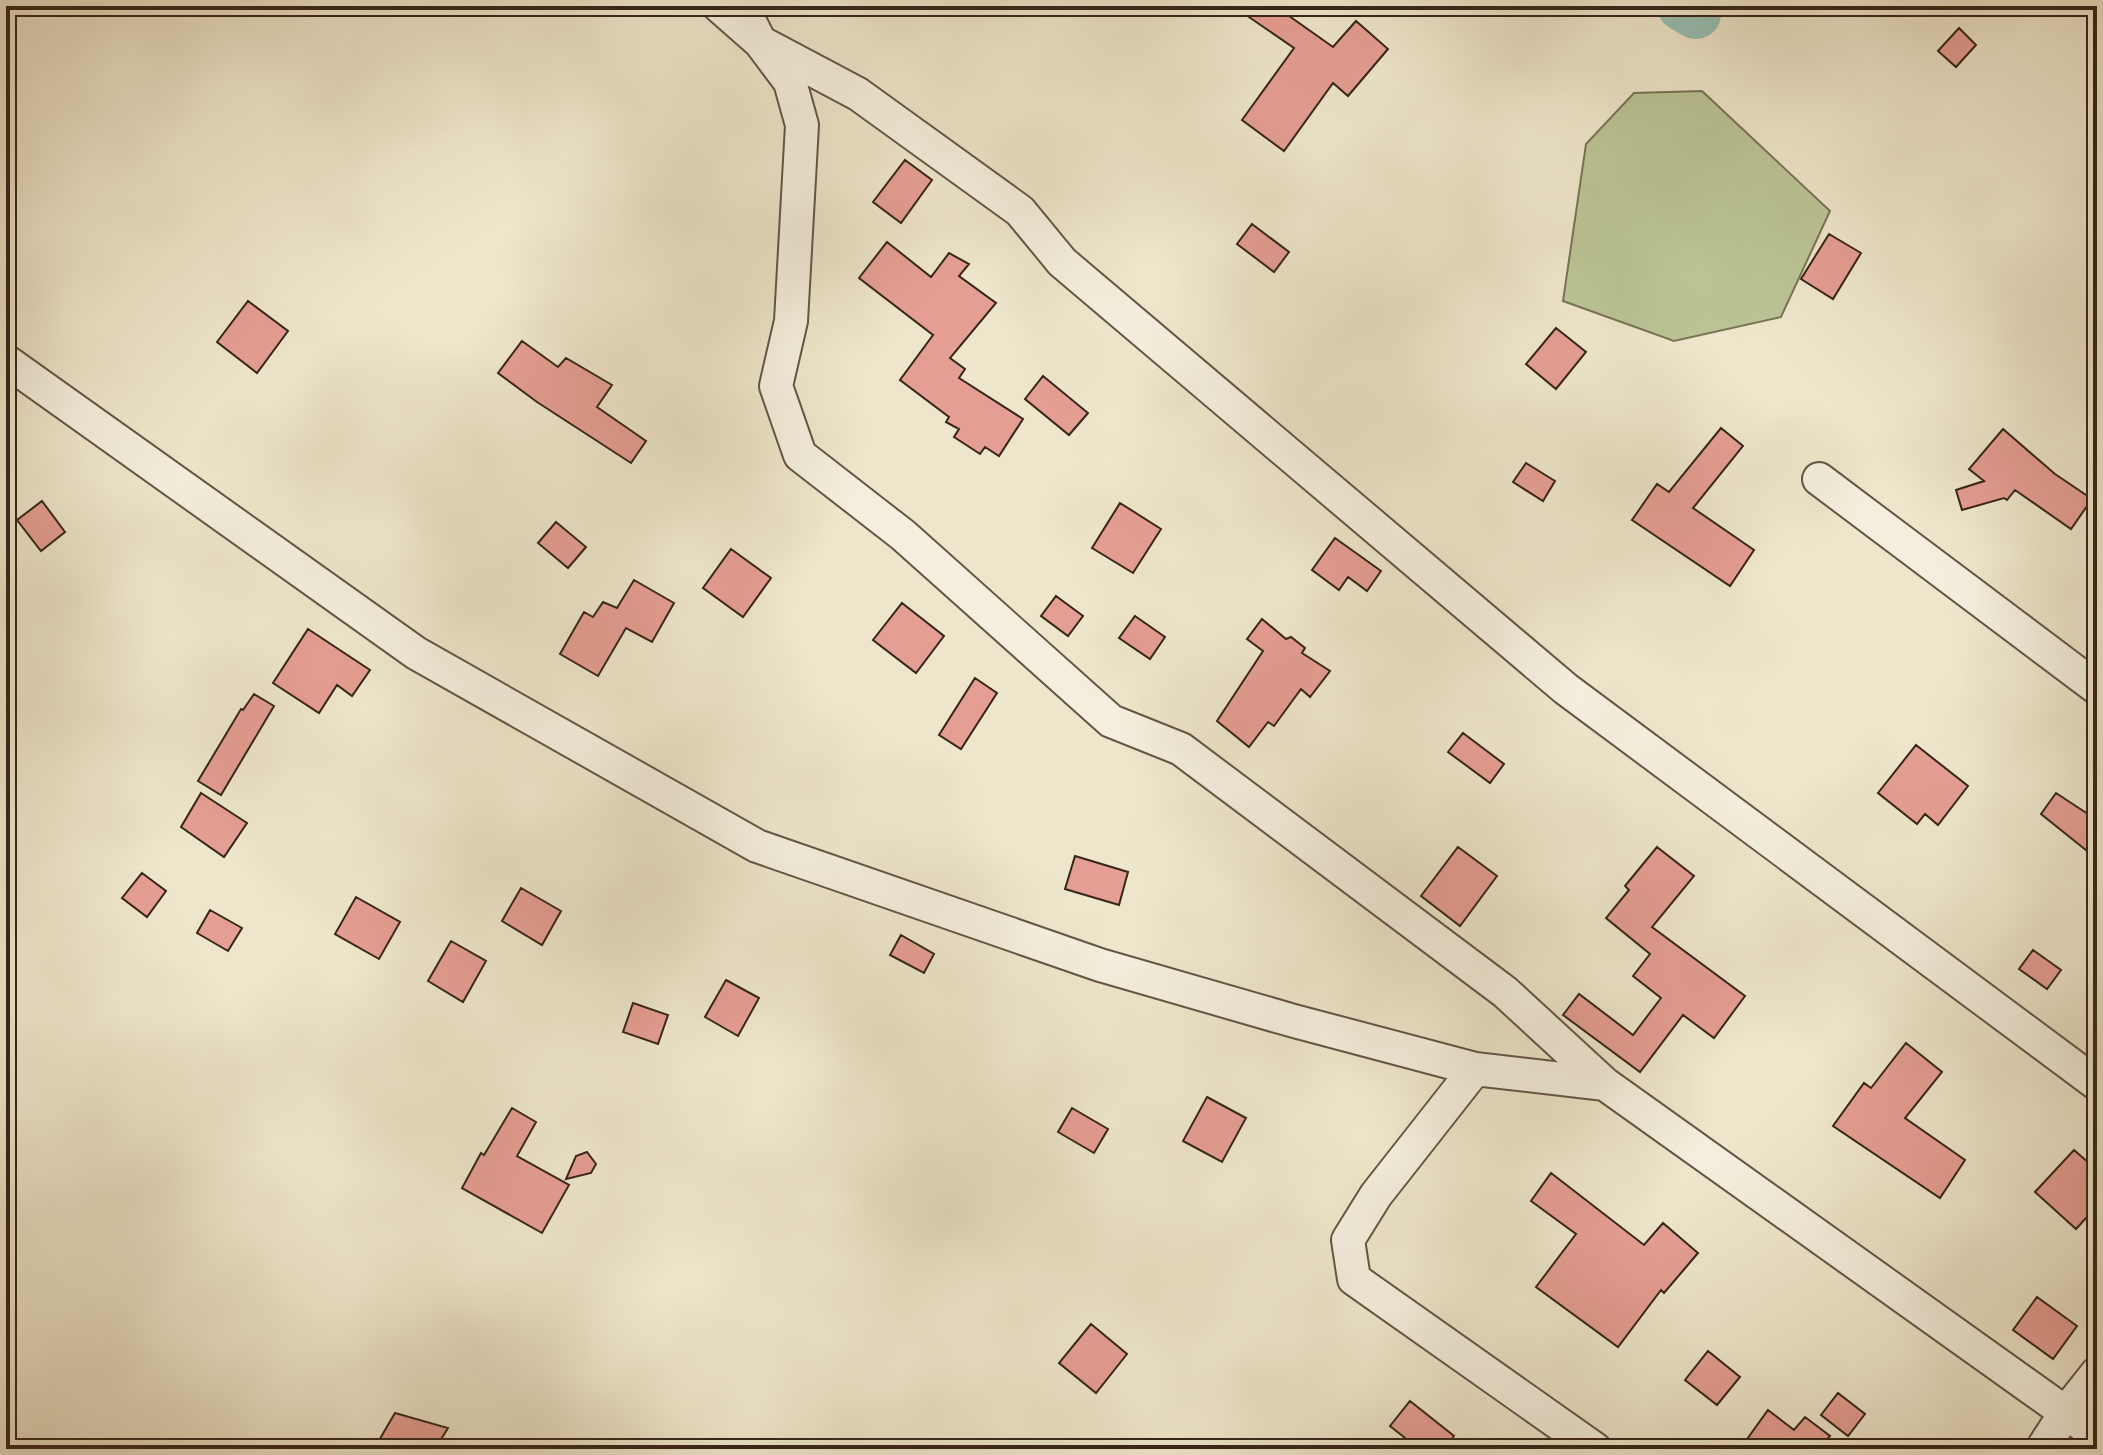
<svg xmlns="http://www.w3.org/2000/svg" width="2103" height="1455" font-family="'Libre Caslon Text',serif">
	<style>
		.green { fill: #bbc495; stroke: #787457; stroke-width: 2 }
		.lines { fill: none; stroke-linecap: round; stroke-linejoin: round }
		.river { stroke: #99c0b5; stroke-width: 50 }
		.building { fill: #e59e93; stroke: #362519; stroke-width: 2 }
		.minor-casing { stroke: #645546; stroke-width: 36 }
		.minor { stroke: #f4efdd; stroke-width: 32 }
	</style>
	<rect width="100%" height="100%" fill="#eee6cb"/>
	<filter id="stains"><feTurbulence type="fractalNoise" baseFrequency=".0025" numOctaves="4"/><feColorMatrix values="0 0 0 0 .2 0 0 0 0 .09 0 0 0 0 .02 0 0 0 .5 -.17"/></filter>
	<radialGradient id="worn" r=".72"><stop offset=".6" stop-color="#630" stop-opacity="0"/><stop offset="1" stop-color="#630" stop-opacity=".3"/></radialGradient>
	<path class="green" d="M 1702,91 L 1830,211 L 1781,317 L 1674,341 L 1563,301 L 1586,144 L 1634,93 Z"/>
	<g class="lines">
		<path class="river" d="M 1682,6 L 1696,14"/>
	</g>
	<path class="building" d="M 1233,6 L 1275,6 L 1333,47 L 1356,21 L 1388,49 L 1348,96 L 1333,83 L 1284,151 L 1242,120 L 1294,48 Z
		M 1959,28 L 1976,45 L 1956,67 L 1938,51 Z
		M 905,160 L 932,180 L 901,223 L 873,202 Z
		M 1252,224 L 1289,252 L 1274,272 L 1237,244 Z
		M 1829,234 L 1861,253 L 1833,299 L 1801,279 Z
		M 887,242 L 931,277 L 949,253 L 969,264 L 959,276 L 996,303 L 950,358 L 965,369 L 959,378 L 1023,419 L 999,456 L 985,447 L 980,454 L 954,437 L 959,429 L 946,422 L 949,417 L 900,380 L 933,335 L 859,278 Z
		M 248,301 L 288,331 L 257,373 L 217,342 Z
		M 1556,328 L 1586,352 L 1556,389 L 1526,364 Z
		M 522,341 L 558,367 L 566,358 L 612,385 L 597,407 L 646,441 L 631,463 L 537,402 L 498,373 Z
		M 1043,376 L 1088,413 L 1069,435 L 1025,399 Z
		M 1721,428 L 1743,446 L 1693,508 L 1754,550 L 1730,586 L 1632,520 L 1657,484 L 1669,492 Z
		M 2003,429 L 2055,474 L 2092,499 L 2071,529 L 2015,490 L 2007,500 L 2004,498 L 1962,510 L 1956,490 L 1984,481 L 1969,469 Z
		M 1526,463 L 1555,481 L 1543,501 L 1513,482 Z
		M 42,501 L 65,532 L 41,551 L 17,520 Z
		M 1120,503 L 1161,529 L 1133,573 L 1092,548 Z
		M 556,522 L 586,547 L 568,568 L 538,543 Z
		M 1335,538 L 1381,571 L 1367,591 L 1348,577 L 1339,590 L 1312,570 Z
		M 731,549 L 771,578 L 743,617 L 703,588 Z
		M 634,580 L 674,603 L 652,642 L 626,628 L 598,676 L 560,654 L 584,612 L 593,617 L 603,602 L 617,608 Z
		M 1056,596 L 1083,616 L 1068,636 L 1041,616 Z
		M 902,603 L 944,636 L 916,673 L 873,640 Z
		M 1135,616 L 1165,637 L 1150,659 L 1119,638 Z
		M 1262,619 L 1286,639 L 1291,637 L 1305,648 L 1302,653 L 1330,671 L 1310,697 L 1301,689 L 1274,726 L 1268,722 L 1249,747 L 1217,721 L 1263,651 L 1247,639 Z
		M 308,629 L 370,670 L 352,696 L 337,685 L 319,713 L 273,683 Z
		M 975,678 L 997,693 L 961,749 L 939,735 Z
		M 254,694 L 274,706 L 221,795 L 198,781 L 241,709 L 243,710 Z
		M 1463,733 L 1504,764 L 1490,783 L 1448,752 Z
		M 1916,745 L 1968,786 L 1938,825 L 1925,814 L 1917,824 L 1878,793 Z
		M 201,793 L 247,823 L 224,857 L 181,827 Z
		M 2056,793 L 2097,820 L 2097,859 L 2041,814 Z
		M 1458,847 L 1497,876 L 1460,926 L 1421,896 Z
		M 1657,847 L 1694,876 L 1652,927 L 1745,996 L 1714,1038 L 1683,1015 L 1640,1072 L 1563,1015 L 1579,994 L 1633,1035 L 1661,998 L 1633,976 L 1650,954 L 1606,918 L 1629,890 L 1625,886 Z
		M 1075,856 L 1128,872 L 1119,905 L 1065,889 Z
		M 142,873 L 166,891 L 147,917 L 122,898 Z
		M 521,888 L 561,911 L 542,945 L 502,921 Z
		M 356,897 L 400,922 L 379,959 L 335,934 Z
		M 210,910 L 242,928 L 228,951 L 197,933 Z
		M 901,935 L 934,954 L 924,973 L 890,955 Z
		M 451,941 L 486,961 L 463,1002 L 428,981 Z
		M 2033,950 L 2061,970 L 2047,989 L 2019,969 Z
		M 726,980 L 759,998 L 738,1036 L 705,1017 Z
		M 633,1003 L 668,1015 L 658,1044 L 623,1032 Z
		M 1906,1043 L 1942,1072 L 1905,1118 L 1965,1160 L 1940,1198 L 1833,1126 L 1864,1083 L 1871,1088 Z
		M 1207,1097 L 1246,1118 L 1222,1162 L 1183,1141 Z
		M 512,1108 L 536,1122 L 517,1156 L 569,1185 L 542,1233 L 462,1188 L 481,1153 L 484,1155 Z
		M 1072,1108 L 1108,1129 L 1094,1153 L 1058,1132 Z
		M 2074,1150 L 2097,1170 L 2097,1206 L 2076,1229 L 2035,1192 Z
		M 587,1152 L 596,1164 L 591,1173 L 566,1179 L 576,1156 Z
		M 1551,1173 L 1644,1245 L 1663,1223 L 1698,1253 L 1664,1293 L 1661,1290 L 1618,1347 L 1536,1287 L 1576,1234 L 1531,1201 Z
		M 2037,1297 L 2077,1326 L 2053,1359 L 2013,1330 Z
		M 1091,1324 L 1127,1354 L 1096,1393 L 1059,1363 Z
		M 1708,1351 L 1740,1377 L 1717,1405 L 1685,1380 Z
		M 1838,1393 L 1865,1414 L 1848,1436 L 1821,1415 Z
		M 1410,1401 L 1454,1436 L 1444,1449 L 1419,1449 L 1390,1426 Z
		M 1768,1410 L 1794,1430 L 1805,1417 L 1830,1436 L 1819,1449 L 1740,1449 Z
		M 395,1413 L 448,1428 L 435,1449 L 374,1449 Z"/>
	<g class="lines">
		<g class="minor-casing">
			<path id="minor" d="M 719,6 L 760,42 L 858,94 L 1020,211 L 1062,262 L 1566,689 L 2097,1084
				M 742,6 L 760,42 L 790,82 L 802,125 L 791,321 L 776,386 L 800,455 L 903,535 L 1111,721 L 1181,749 L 1505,992 L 1605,1084 L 2097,1435
				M 6,361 L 416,653 L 757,846 L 1100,965 L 1294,1021 L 1475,1069 L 1605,1084
				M 1819,479 L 2097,688
				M 1475,1069 L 1376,1195 L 1348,1240 L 1354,1279 L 1595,1449
				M 2042,1449 L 2066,1412 L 2097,1373"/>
		</g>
		<use href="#minor" class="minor"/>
	</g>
	<rect width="2103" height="1455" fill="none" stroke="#eee6cb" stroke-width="32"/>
	<rect x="8" y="8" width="2087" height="1439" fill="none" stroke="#362519" stroke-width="4"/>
	<rect x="16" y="16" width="2071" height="1423" fill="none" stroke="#362519" stroke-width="2"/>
	<rect width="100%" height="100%" filter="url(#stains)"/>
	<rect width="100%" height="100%" fill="url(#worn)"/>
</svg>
